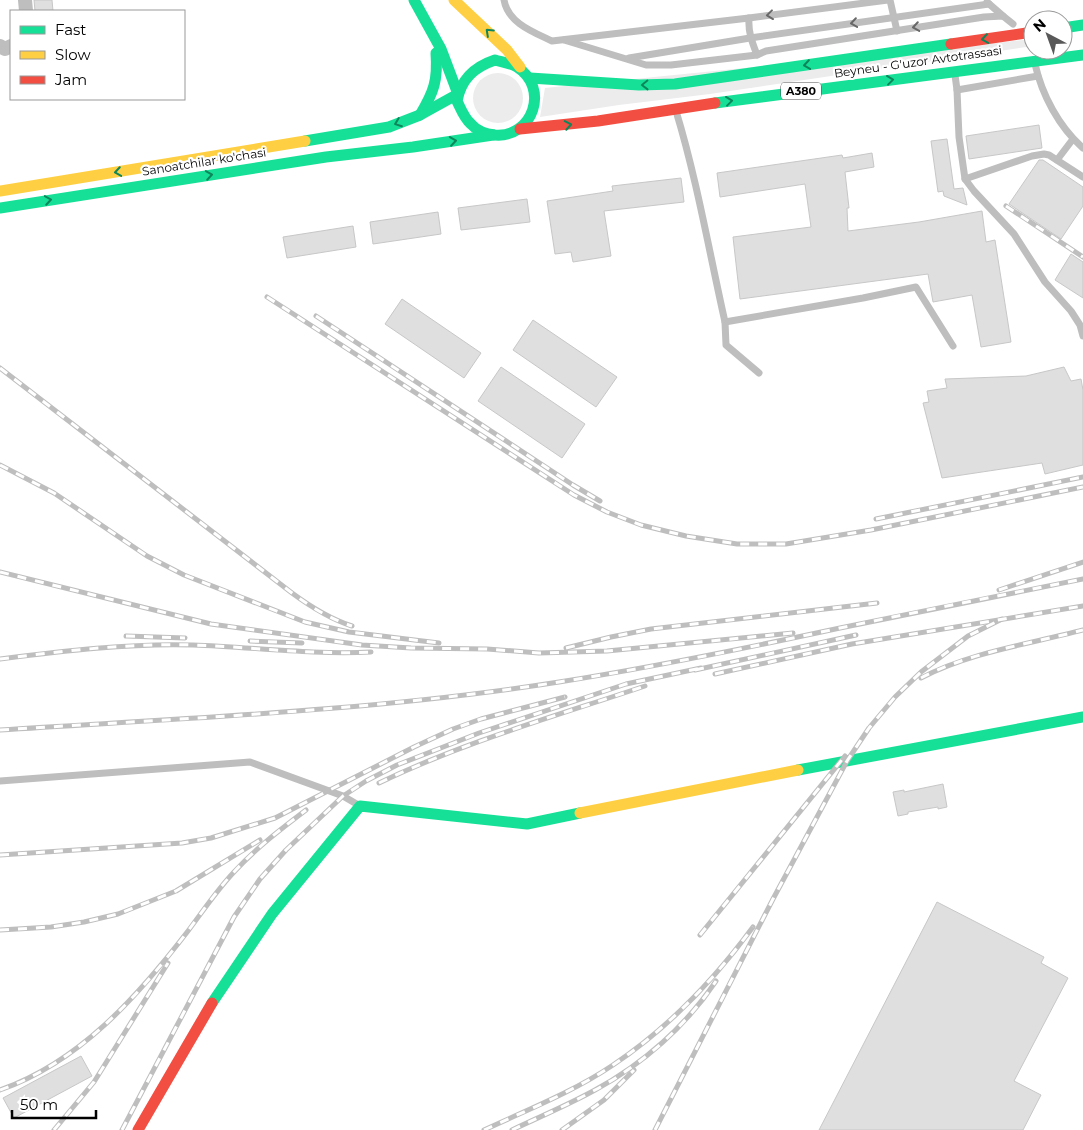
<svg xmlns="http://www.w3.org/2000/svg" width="1083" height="1130" font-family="Montserrat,sans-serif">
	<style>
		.green { fill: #ececec }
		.building { fill: #dfdfdf; stroke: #c7c7c7 }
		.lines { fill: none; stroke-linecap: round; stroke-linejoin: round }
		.lane { stroke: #bebebe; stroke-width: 7 }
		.street { stroke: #bebebe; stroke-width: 14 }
		.fast { stroke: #16e098; stroke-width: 11 }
		.slow { stroke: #ffcf43; stroke-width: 11 }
		.jam { stroke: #f24e42; stroke-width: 11 }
		.rail-casing { stroke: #bebebe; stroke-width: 5 }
		.rail { stroke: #fff; stroke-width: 3; stroke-dasharray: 9; stroke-linecap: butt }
		.oneway { stroke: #686868 }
		.oneway2 { stroke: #0d865b }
		.labels { text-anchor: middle; stroke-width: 4.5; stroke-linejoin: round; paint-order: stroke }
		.shield { fill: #fff; stroke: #4c4c4c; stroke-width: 1 }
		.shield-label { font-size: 11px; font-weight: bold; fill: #000 }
		.street-label { font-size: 12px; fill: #000; stroke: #fff }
	</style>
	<rect width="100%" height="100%" fill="#fff"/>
	<!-- green -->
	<g class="green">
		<polygon points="1033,39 1033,46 710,94 619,105 540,117 545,88"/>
		<circle cx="498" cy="98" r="25"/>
	</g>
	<!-- building -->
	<g class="building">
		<polygon points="34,0 52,0 53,11 35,11"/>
		<polygon points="1039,125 1042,148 969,159 966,136"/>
		<polygon points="947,139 954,189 963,188 967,205 944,196 943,191 938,192 931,141"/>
		<polygon points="872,153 874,167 845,172 849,208 847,208 848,231 919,222 982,211 986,242 995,240 1011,342 981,347 972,295 933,302 928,274 740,299 733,237 811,227 805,184 720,197 717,173 842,155 843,158"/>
		<polygon points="1039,160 1043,160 1083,187 1083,206 1061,239 1009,204"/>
		<polygon points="681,178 684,202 604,211 611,256 573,262 571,252 555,254 547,201 613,191 612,186"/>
		<polygon points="527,199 530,222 461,230 458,208"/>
		<polygon points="438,212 441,234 373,244 370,222"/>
		<polygon points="353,226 356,247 287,258 283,237"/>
		<polygon points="1071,254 1083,262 1083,298 1055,280"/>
		<polygon points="402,299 481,353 464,378 385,324"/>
		<polygon points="533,320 617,377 596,407 513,350"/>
		<polygon points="501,367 585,424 562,458 478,401"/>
		<polygon points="1064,367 1071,381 1081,379 1083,390 1083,465 1045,474 1042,463 942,478 923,403 929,402 927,391 947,388 945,379 1026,376"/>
		<polygon points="943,784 947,807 938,809 938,807 908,812 908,814 898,816 893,792 904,790 904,792"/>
		<polygon points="937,902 1044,957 1041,963 1068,978 1014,1081 1041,1095 1023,1130 819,1130"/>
		<polygon points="81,1056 92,1076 14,1118 3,1098"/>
	</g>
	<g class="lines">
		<!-- lane -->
		<g class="lane">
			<path d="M504 0C508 23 533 32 552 41L749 18C748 32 752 42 757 55"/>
			<polyline points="890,0 897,31"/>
			<polyline points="987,2 1003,16"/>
			<polyline points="749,18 888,0"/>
			<polyline points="564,40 646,65 671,65 757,55 766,51 984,17 1003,16 1013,24"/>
			<polyline points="629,58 750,38 989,4"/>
			<path d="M1035 64C1042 95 1059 127 1083 148"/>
			<polyline points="955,75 957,90 959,137 965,179 974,191 1014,234 1045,282 1071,311 1080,325 1083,336"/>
			<polyline points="957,90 1038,76"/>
			<path d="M676 111C697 180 709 251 725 322L863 298 916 287 953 346"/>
			<polyline points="1057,160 1073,139"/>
			<polyline points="965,179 1032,156 1044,154 1049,155 1083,177"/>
			<polyline points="725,322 726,345 759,373"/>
			<polyline points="0,781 250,762 343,796 360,806"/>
		</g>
		<!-- street -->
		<g class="street">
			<polyline points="25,0 26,11"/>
			<polyline points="0,46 5,49 11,46"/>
		</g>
		<!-- fast -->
		<g class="fast">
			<polyline points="414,0 441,49 458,94"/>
			<polyline points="1063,28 1083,25"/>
			<path d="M495 60C502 62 511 63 517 67 550 88 533 138 495 135 486 134 477 131 471 124 464 118 461 109 457 101 461 79 474 67 495 60Z"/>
			<polyline points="530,78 639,85 675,84 951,44"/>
			<polyline points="715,103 1083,55"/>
			<path d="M420 115C434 92 438 80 436 53"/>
			<polyline points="305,141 389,127 420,115 458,94"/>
			<polyline points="0,208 326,157 413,147 493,135"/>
			<polyline points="798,770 1083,717"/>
			<polyline points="212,1003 272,914 360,806 527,824 580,813"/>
		</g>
		<!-- slow -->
		<g class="slow">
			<polyline points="454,0 507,50 520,67"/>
			<polyline points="0,191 305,141"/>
			<polyline points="580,813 798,770"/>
		</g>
		<!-- jam -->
		<g class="jam">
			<polyline points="951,44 1033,32"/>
			<polyline points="520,129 598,121 715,103"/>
			<polyline points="138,1130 212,1003"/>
		</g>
		<defs>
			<g id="rail">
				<polyline points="1006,206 1083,257"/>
				<polyline points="267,297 574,495 607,512 641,525 686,536 737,544 786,544 871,530 1083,487"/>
				<polyline points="316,316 573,485 600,501"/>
				<path d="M0 368 292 593C311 607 330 619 352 626"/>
				<polyline points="0,465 54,493 147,556 184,575 305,622 349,632 439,643"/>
				<polyline points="876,519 1083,477"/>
				<polyline points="0,572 211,624 362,645 411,648 487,649 539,653 607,651 793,633"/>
				<polyline points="999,590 1083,562"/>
				<polyline points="126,636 185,638"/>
				<polyline points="250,641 302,643"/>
				<polyline points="566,648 611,637 651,629 877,603"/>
				<path d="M0 659C64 651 129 643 193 645 252 647 312 655 371 652"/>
				<polyline points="695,670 856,635"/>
				<polyline points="715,674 852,644 1083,606"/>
				<path d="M921 678C970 652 1030 644 1083 630"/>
				<path d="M0 730C187 718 374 711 559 682 654 667 747 648 840 628 921 611 1002 595 1083 579"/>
				<path d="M379 783C464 742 556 716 645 686"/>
				<polyline points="0,855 182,843 211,838 275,818 414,747 453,729 481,719 565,697"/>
				<polyline points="0,930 51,927 84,922 118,914 176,891 260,840"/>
				<polyline points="700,935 845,756"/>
				<path d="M0 1090C80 1062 138 996 188 931 203 911 217 890 234 872 256 848 281 829 306 810"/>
				<polyline points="54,1130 94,1082 168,963"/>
				<polyline points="122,1130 234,917 260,879 286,850 343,796 366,781 397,765 479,733 626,684 701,668"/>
				<path d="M484 1130C527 1110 573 1092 613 1065 667 1029 714 980 753 927"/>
				<path d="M512 1130C539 1117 568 1105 595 1090 643 1064 686 1026 716 981"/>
				<polyline points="562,1130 604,1100 634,1070"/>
				<polyline points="655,1130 773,899 847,761 869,728 895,697 921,672 968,636 1002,619"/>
			</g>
		</defs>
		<!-- rail casing -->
		<use href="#rail" class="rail-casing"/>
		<!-- rail -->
		<use href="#rail" class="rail"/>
	</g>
	<!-- one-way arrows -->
	<defs><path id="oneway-chevron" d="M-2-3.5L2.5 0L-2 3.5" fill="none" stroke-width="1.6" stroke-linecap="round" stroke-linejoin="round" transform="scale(1.25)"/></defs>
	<g class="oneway">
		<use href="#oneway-chevron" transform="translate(770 15) rotate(173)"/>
		<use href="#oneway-chevron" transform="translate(854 23) rotate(172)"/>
		<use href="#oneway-chevron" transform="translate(916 27) rotate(171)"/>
	</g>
	<g class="oneway2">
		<use href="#oneway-chevron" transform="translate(489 32) rotate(-137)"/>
		<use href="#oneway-chevron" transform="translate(985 39) rotate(172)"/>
		<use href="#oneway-chevron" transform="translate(807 65) rotate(172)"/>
		<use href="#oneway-chevron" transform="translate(890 80) rotate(-7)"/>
		<use href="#oneway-chevron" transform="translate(645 85) rotate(179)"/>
		<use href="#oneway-chevron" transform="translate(729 101) rotate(-7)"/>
		<use href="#oneway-chevron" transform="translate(398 123) rotate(159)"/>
		<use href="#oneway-chevron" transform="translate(568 125) rotate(-10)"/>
		<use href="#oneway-chevron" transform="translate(453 141) rotate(-8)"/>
		<use href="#oneway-chevron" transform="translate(118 172) rotate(171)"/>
		<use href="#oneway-chevron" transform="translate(209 175) rotate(-9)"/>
		<use href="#oneway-chevron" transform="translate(48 200) rotate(-9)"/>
	</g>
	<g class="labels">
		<!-- shield labels -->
		<rect class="shield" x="781" y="82.5" width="40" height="17" rx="4"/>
		<g class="shield-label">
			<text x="801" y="95">A380</text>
		</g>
		<!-- street labels -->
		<g class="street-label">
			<text transform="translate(918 62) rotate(-8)" y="4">Beyneu - G'uzor Avtotrassasi</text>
			<text transform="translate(204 162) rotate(-9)" y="4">Sanoatchilar ko'chasi</text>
		</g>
	</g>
	<!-- legend -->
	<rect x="10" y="10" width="175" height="90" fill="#ffffff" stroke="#999999"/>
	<rect x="20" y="26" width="25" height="8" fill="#16e098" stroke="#999999"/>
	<text x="55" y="35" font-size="15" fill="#000000">Fast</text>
	<rect x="20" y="51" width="25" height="8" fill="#ffcf43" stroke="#999999"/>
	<text x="55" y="60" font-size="15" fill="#000000">Slow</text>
	<rect x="20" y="76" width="25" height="8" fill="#f24e42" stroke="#999999"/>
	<text x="55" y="85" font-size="15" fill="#000000">Jam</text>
	<!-- north arrow -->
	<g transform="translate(1048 35) rotate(319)"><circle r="24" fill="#ffffff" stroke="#999999"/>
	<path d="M0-4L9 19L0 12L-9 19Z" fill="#595959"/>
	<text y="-8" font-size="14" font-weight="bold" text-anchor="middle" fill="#000000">N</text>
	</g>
	<!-- scale -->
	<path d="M12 1110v8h84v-8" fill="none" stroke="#000000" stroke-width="2.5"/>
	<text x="20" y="1110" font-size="15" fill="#000000" stroke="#ffffff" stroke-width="4" paint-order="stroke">50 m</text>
</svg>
